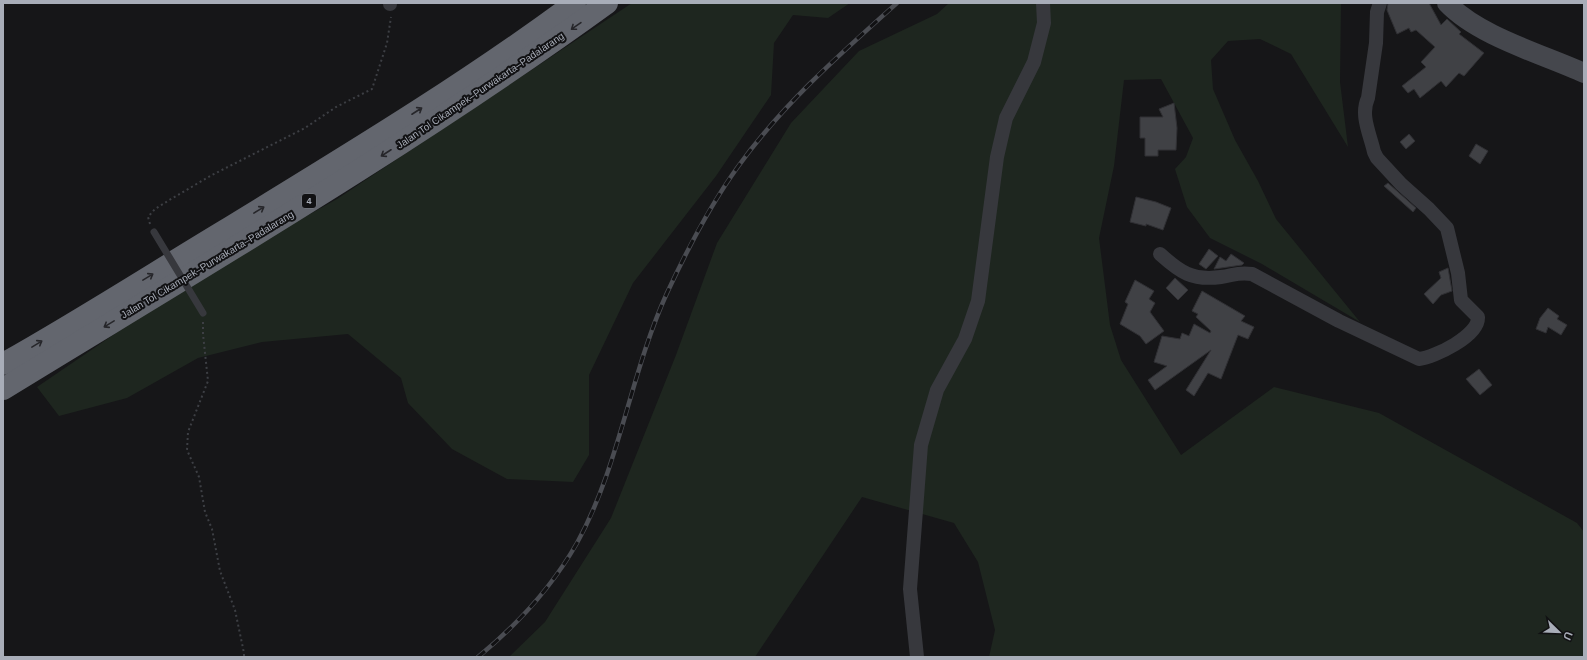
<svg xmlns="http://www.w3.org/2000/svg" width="1587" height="660" font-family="Helvetica,sans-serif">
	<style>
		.green { fill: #1e261f }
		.building { fill: #404145; stroke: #303034 }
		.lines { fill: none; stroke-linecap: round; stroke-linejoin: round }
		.path { stroke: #3d3f44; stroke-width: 2; stroke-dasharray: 2 3; stroke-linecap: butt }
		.street { stroke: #37383d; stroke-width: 14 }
		.secondary { stroke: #45474d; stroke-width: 20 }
		.highway { stroke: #63666e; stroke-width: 22 }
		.rail-casing { stroke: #4a4c52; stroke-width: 4.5 }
		.rail { stroke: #111113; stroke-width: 3; stroke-dasharray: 9; stroke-linecap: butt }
		.lane-bridge { stroke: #37383d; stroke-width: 7 }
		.oneway { stroke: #26262a }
		.labels { text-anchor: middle; stroke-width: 4; stroke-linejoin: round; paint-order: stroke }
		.shield { fill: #111113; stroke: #7b7e86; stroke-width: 1 }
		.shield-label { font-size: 9px; font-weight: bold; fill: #a8adb8 }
		.street-label { font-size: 10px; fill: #a8adb8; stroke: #111113 }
	</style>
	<rect width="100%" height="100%" fill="#161618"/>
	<!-- green -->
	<g class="green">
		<polygon points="632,3 850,3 828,18 793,15 774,43 771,95 716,176 633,283 589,375 589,455 573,482 507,479 452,449 408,403 401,378 348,334 262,342 198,358 127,398 59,416 37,387 204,273 337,199"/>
		<polygon points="949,3 1341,3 1340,82 1348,147 1291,54 1260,39 1228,41 1211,60 1213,89 1235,140 1258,181 1276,219 1360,322 1262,264 1210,238 1187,207 1175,169 1186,157 1193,138 1161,79 1124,80 1114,166 1099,238 1110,325 1121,360 1181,455 1274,387 1379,413 1577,523 1584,532 1584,657 989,657 995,630 978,562 954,523 862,497 755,657 509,657 545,622 611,518 676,355 717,243 791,123 859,51 937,14"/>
	</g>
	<!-- building -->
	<g class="building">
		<polygon points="1388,3 1429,3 1441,25 1447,19 1461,32 1459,34 1484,53 1464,76 1459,73 1446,87 1441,81 1420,98 1414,89 1408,93 1402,86 1426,67 1421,62 1435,47 1416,30 1411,32 1409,28 1397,34 1387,10"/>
		<polygon points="1174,103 1177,128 1176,150 1158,150 1158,156 1145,156 1145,138 1140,138 1140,117 1163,117 1159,109"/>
		<polygon points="1409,134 1415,141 1406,149 1400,142"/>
		<polygon points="1476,144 1488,151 1480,164 1469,156"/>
		<polygon points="1388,183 1416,208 1413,212 1384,186"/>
		<polygon points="1136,197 1156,202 1171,208 1163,230 1146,224 1146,226 1130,222"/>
		<polygon points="1209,249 1218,256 1206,269 1199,264"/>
		<polygon points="1231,254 1244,263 1242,265 1214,269 1220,257 1226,261"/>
		<polygon points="1448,268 1452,291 1441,295 1433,304 1424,294 1441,278 1439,272"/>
		<polygon points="1175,278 1188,290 1178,300 1166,288"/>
		<polygon points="1135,280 1154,291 1149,299 1155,303 1150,312 1164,331 1146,344 1140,336 1120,324 1128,304 1125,302"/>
		<polygon points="1202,291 1245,316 1241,321 1254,327 1248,339 1238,335 1221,379 1208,373 1194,396 1186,390 1211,350 1155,390 1148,380 1167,366 1154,362 1162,336 1180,339 1182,333 1189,336 1194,324 1210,333 1211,331 1196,317 1198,314 1192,311"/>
		<polygon points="1548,308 1559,316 1557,319 1567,325 1561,335 1548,327 1546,333 1536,329 1540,318"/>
		<polygon points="1479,369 1492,385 1480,395 1466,379"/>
	</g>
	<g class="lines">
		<!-- path -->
		<g class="path">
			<polyline points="150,224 148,217 155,209 171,199 212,175 305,128 336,107 372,89 387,43 391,17"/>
			<polyline points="203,322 203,334 208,381 188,432 187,450 199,477 205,512 212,529 220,571 235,610 244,653 244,657"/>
		</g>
		<!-- street -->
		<g class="street">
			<polyline points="390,3 390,4"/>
			<path d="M1160 254C1180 272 1192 281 1221 277 1235 275 1237 272 1252 274L1339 321 1419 359C1435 357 1479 336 1478 317L1461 300 1458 273 1447 228 1429 209 1401 184 1377 158 1374 152C1370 134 1360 115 1368 98L1376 43 1377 12 1380 3"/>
			<polyline points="917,657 910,589 921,445 937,390 965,339 978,301 997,157 1006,118 1034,62 1044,23 1043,3"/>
		</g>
		<!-- secondary -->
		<path class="secondary" d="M1447 3C1478 36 1542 54 1584 73"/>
		<!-- highway -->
		<g class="highway">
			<path d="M3 364C78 322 151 275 224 231 343 158 463 86 575 3"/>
			<path d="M3 389C207 264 414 143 607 3"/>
		</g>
		<defs>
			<path id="rail" d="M478 657C517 625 552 587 577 543 620 465 630 374 667 293 687 250 709 207 737 168 782 105 840 54 897 3"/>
		</defs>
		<!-- rail casing -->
		<use href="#rail" class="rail-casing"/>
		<!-- rail -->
		<use href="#rail" class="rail"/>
		<!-- lane-bridge -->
		<polyline class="lane-bridge" points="154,232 203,313"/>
	</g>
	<!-- one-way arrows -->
	<defs><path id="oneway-shaft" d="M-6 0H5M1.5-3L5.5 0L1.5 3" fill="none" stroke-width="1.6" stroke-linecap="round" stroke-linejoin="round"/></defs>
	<g class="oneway">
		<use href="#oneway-shaft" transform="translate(576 26) rotate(145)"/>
		<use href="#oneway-shaft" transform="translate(417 111) rotate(-33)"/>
		<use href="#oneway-shaft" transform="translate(386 153) rotate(147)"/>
		<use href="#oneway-shaft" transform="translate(259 210) rotate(-31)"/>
		<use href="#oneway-shaft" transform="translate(148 277) rotate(-31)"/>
		<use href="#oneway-shaft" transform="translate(109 324) rotate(149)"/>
		<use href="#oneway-shaft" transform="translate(37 344) rotate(-31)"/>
	</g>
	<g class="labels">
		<!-- shield labels -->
		<rect class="shield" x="302" y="194" width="14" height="14" rx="3"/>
		<g class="shield-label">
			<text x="309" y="204">4</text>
		</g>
		<!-- street labels -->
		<g class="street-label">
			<text transform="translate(480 90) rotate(-34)" y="4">Jalan Tol Cikampek–Purwakarta–Padalarang</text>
			<text transform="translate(207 264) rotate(-31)" y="4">Jalan Tol Cikampek–Purwakarta–Padalarang</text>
		</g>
	</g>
	<!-- border -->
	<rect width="1587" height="660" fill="none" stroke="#a8adb8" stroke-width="8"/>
	<!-- north arrow -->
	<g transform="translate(1559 632) rotate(113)" stroke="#111113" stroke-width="3" paint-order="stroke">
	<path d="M0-3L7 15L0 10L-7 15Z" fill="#a8adb8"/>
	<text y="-6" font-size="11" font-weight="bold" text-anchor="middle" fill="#a8adb8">U</text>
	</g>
</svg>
